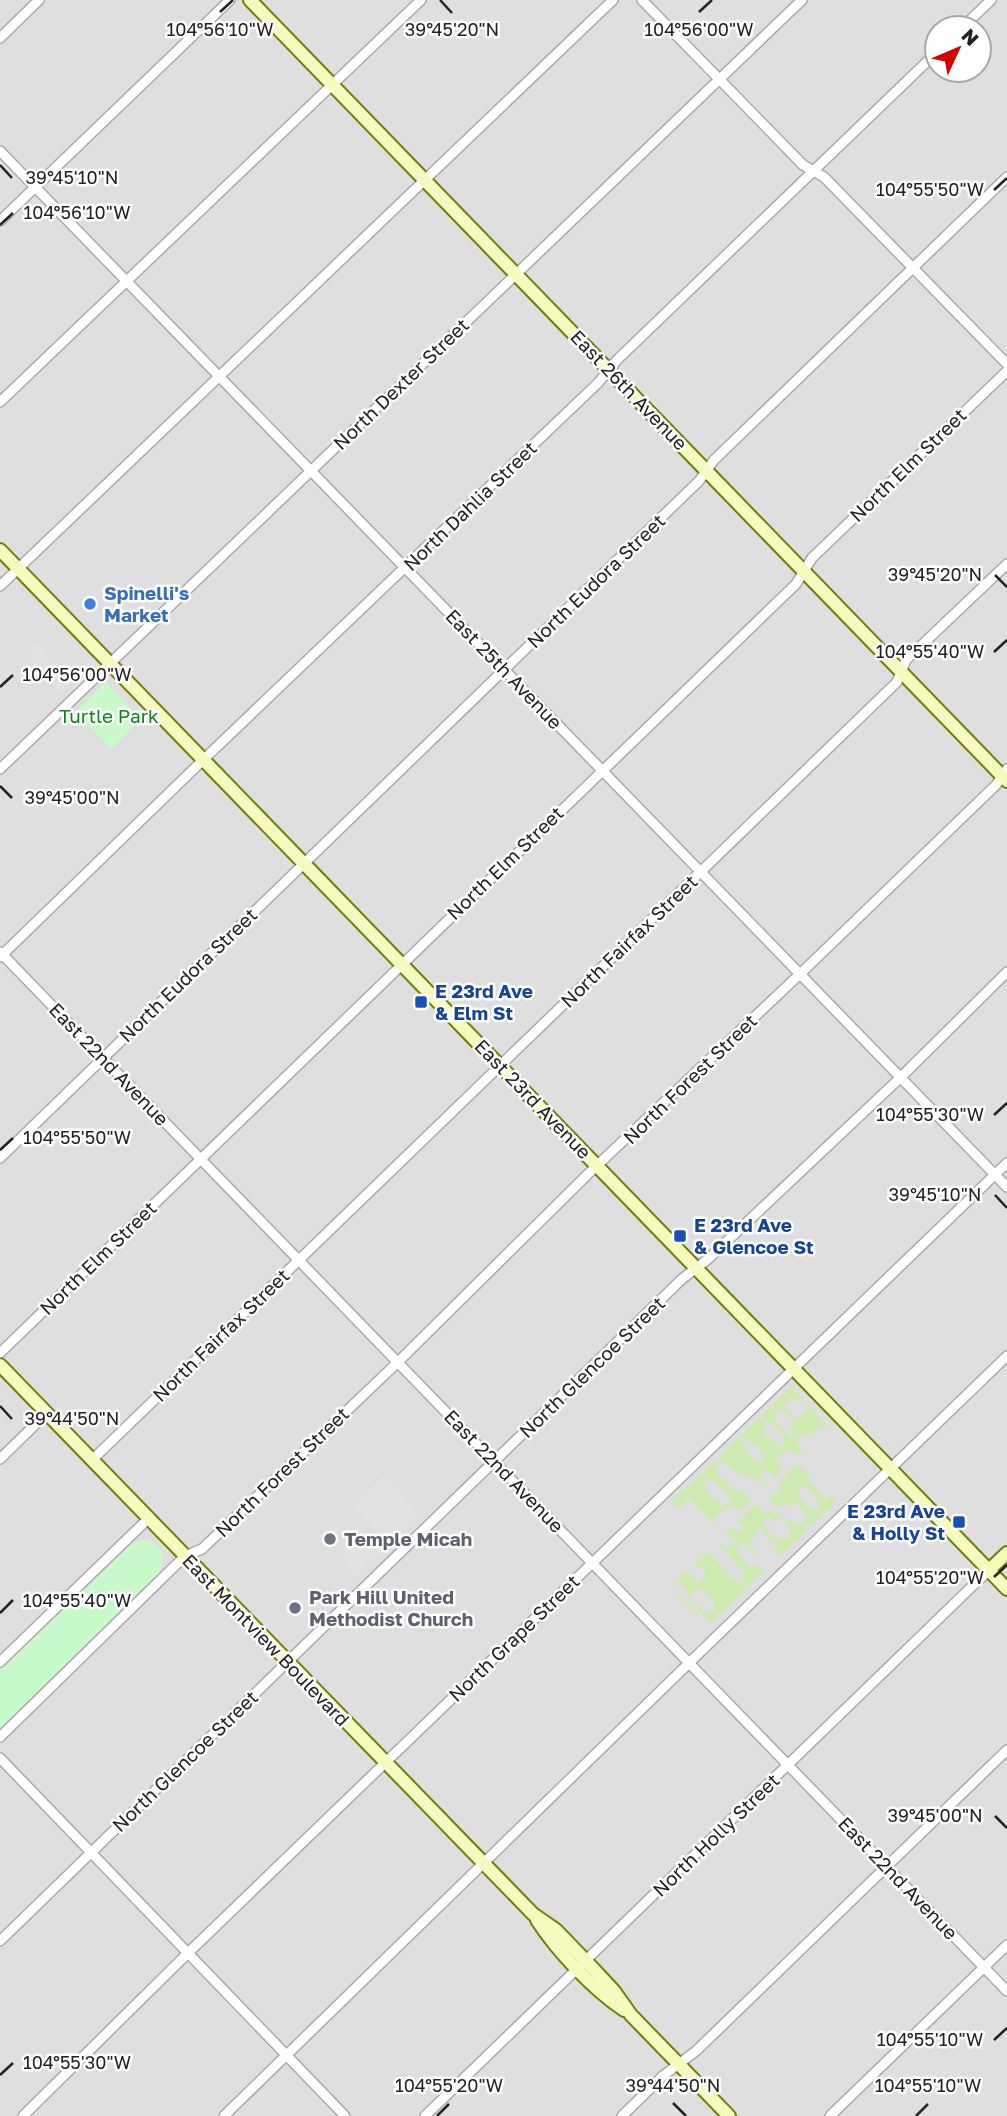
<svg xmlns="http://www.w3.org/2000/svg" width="1007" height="2116" font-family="'Golos Text',sans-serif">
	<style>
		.residential { fill: #e0dfdf; fill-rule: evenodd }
		.grass { fill: #cdebb0 }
		.park { fill: #c8facc }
		.parking { fill: #e2e2e2 }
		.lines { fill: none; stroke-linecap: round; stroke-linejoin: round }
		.street-casing { stroke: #a9a9a9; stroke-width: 12 }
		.secondary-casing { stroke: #707d05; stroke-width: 16 }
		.street { stroke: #fff; stroke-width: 9 }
		.secondary { stroke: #f7fabf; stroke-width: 12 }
		.ticks { fill: none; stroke: #222; stroke-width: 2.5 }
		.shop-dot { fill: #3f7fe0; stroke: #fff; stroke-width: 2.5 }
		.transit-dot { fill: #1a4fb4; stroke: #fff; stroke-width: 2.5 }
		.worship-dot { fill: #6b7280; stroke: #fff; stroke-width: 2.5 }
		.labels { text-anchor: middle; stroke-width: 5; stroke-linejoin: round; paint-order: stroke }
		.street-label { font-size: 19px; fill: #222; stroke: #fff }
		.shop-label { font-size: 19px; font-weight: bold; fill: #366cbe; stroke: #fff; text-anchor: start }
		.park-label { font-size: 19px; fill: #0c8416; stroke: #fff }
		.transit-label { font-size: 19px; font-weight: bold; fill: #164399; stroke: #fff; text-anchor: start }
		.worship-label { font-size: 19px; font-weight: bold; fill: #5b616d; stroke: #fff; text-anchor: start }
		.ticks-label { font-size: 18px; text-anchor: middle; fill: #222; stroke: #fff; stroke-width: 5; stroke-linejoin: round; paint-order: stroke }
	</style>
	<rect width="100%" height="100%" fill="#f2efe9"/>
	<!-- residential -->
	<g class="residential">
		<path d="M0 0H1007V1581L0 543ZM937 28H979V70H937Z"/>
		<polygon points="0,558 1007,1596 1007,2116 0,2116"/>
	</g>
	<!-- grass -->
	<g class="grass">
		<path d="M791 1386 828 1426 818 1428 808 1437 805 1434C800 1437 799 1435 796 1442L804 1450 797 1456 790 1449 788 1451 785 1450 775 1462 782 1470 774 1478 763 1464 764 1462 760 1456 763 1453 753 1443 751 1444 741 1435 760 1417 766 1424 764 1427 767 1429 764 1433 777 1443 775 1447 778 1449 785 1441 781 1433 761 1416 771 1406 777 1415 774 1418 775 1421 790 1436 793 1434 791 1432 793 1429 790 1426 794 1422 781 1409 777 1411 772 1405 783 1395 790 1401 784 1407 797 1420 809 1408 800 1399 795 1401 786 1394 785 1393Z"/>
		<polygon points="739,1437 746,1444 744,1446 748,1451 747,1453 757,1463 759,1461 765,1467 765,1472 759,1478 766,1486 764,1488 752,1475 748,1478 741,1472 738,1475 726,1463 722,1463 718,1459"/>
		<path d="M715 1460 719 1464 715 1471 736 1492 740 1489 751 1500 743 1508 741 1507 737 1510 729 1502 732 1499C725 1492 718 1484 710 1478L708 1480 702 1473Z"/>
		<polygon points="799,1463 808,1473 810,1482 826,1499 832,1496 837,1502 824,1513 819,1507 821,1504 806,1487 802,1486 798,1490 800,1492 798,1496 811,1509 818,1509 823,1515 810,1527 804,1521 808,1516 799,1505 794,1502 789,1507 784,1503 777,1509 769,1498 782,1488 778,1483"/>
		<polygon points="701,1474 707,1481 704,1485 710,1495 709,1498 712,1500 718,1498 720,1499 717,1502 720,1506 728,1503 730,1506 715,1518 715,1523 720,1530 691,1501 687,1500 678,1509 671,1502"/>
		<path d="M754 1505H757L766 1514 773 1509 796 1526 802 1523 808 1529 794 1543 789 1537 791 1533 789 1531 791 1528 780 1516 773 1522 768 1517 762 1524 778 1541 788 1538 793 1544 779 1557 773 1551 777 1546 759 1528 754 1532 756 1535 748 1544 759 1556 758 1557C748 1547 737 1542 726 1532L731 1527 737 1533 745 1528 738 1521Z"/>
		<polygon points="733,1541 740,1549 737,1553 750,1568 754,1564 763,1570 763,1572 747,1587 742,1576 744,1571 719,1545 721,1543 728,1549"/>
		<path d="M706 1553C709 1555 713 1556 716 1559 724 1566 729 1578 739 1583L743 1579V1585L746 1589 720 1614 714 1608V1602L700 1587 696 1591 694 1590 690 1597 704 1612 708 1613 713 1610 719 1615 711 1623 692 1603 685 1588 678 1582 672 1588 698 1614 697 1616 679 1599 674 1604 680 1596 671 1587 687 1571 699 1584 706 1577 703 1574 706 1572 700 1566 697 1569 695 1563Z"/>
	</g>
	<!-- park -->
	<g class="park">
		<polygon points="106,682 142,719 111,749 76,712"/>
		<path d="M141 1540C165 1541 168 1561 156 1578L0 1729V1671L130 1546Z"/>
	</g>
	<!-- parking -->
	<g class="parking">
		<polygon points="37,643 72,681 60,693 24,656"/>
		<polygon points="384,1474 421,1513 388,1545 350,1506"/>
		<polygon points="361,1526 384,1550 356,1576 342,1562 345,1542"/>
	</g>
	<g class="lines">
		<defs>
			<g id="street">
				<polyline points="642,0 803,165 824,177 1007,364"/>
				<polyline points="962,28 991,0"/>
				<polyline points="0,38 39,0"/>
				<polyline points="0,151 1007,1187"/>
				<polyline points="0,221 230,0"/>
				<polyline points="0,402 421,0"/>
				<polyline points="0,586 613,0"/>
				<polyline points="0,769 802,0"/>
				<polyline points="0,952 1007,1991"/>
				<polyline points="0,957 203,760 598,383 617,360 937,52"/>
				<polyline points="0,1158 699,481 714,460 1007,177"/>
				<polyline points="0,1353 796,584 812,558 1007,371"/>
				<polyline points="0,1459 47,1413"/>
				<polyline points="92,1460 897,682 906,660 1007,564"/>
				<polyline points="0,1662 149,1518"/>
				<polyline points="0,1737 185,1556 202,1549 398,1362 587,1175 800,974 996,785 1007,769"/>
				<polyline points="0,1758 345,2116"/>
				<polyline points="0,1941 682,1279 708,1259 900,1078 1007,972"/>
				<polyline points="23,2116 188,1953 1007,1163"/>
				<polyline points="224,2116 689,1663 1007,1356"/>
				<polyline points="425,2116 989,1570"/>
				<polyline points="622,2116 664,2075 696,2051 1007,1750"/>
				<polyline points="830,2116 1007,1945"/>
			</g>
			<g id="secondary">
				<polyline points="250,0 1007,781"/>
				<polyline points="0,550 1007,1589"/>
				<polyline points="0,1365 533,1914 556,1930 586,1961 614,1991 631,2015 729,2116"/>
				<polyline points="989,1570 1007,1553"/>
				<path d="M537 1920C557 1951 593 1989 624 2010"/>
			</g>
		</defs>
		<!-- street casing -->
		<use href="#street" class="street-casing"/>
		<!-- secondary casing -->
		<use href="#secondary" class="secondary-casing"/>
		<!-- street -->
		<use href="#street" class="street"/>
		<!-- secondary -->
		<use href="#secondary" class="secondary"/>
	</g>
	<!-- ticks -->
	<path class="ticks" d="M440 0 452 13M220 12 233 0M699 12 712 0M0 165 12 178M994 190 1007 178M0 225 13 213M995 575 1007 587M994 652 1007 640M0 687 13 675M0 786 12 798M994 1115 1007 1103M0 1150 13 1138M995 1195 1007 1208M0 1406 12 1419M994 1577 1007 1565M0 1613 13 1600M995 1816 1007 1828M994 2040 1007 2028M0 2075 13 2063M673 2103 686 2116M437 2116 449 2104M916 2116 928 2104"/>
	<!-- markers -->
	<circle class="shop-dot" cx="90" cy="604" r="7"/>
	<g class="transit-dot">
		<rect x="414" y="995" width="14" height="14" rx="3.5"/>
		<rect x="673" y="1229" width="14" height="14" rx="3.5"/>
		<rect x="952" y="1515" width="14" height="14" rx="3.5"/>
	</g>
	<g class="worship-dot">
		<circle cx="330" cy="1539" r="7"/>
		<circle cx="295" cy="1608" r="7"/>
	</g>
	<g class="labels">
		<!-- street labels -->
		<g class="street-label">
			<text transform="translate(401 384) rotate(-44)" y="7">North Dexter Street</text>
			<text transform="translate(629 390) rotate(46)" y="7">East 26th Avenue</text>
			<text transform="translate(908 465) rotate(-44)" y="7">North Elm Street</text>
			<text transform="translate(470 506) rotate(-44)" y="7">North Dahlia Street</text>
			<text transform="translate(596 581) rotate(-44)" y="7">North Eudora Street</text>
			<text transform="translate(504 669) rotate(46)" y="7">East 25th Avenue</text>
			<text transform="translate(505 863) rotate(-44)" y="7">North Elm Street</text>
			<text transform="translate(629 941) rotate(-44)" y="7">North Fairfax Street</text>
			<text transform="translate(188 975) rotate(-44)" y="7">North Eudora Street</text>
			<text transform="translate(109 1064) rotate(46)" y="7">East 22nd Avenue</text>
			<text transform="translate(690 1079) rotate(-44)" y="7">North Forest Street</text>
			<text transform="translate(533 1099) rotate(46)" y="7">East 23rd Avenue</text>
			<text transform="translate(98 1258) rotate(-44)" y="7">North Elm Street</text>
			<text transform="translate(221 1335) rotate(-44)" y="7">North Fairfax Street</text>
			<text transform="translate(592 1367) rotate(-44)" y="7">North Glencoe Street</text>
			<text transform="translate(504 1471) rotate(46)" y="7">East 22nd Avenue</text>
			<text transform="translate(282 1472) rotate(-44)" y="7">North Forest Street</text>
			<text transform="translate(514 1638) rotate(-44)" y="7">North Grape Street</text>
			<text transform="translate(266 1640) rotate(46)" y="7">East Montview Boulevard</text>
			<text transform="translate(185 1761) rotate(-44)" y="7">North Glencoe Street</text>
			<text transform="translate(716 1835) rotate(-44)" y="7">North Holly Street</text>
			<text transform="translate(898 1878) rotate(46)" y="7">East 22nd Avenue</text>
		</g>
		<!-- shop labels -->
		<g class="shop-label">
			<text x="104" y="600">Spinelli's<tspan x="104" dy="22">Market</tspan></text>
		</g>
		<!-- park labels -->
		<g class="park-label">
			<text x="109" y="723">Turtle Park</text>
		</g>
		<!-- transit labels -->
		<g class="transit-label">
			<text x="435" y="998">E 23rd Ave<tspan x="435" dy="22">&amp; Elm St</tspan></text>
			<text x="694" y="1232">E 23rd Ave<tspan x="694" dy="22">&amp; Glencoe St</tspan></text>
			<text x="945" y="1518" text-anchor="end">E 23rd Ave<tspan x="945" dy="22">&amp; Holly St</tspan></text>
		</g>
		<!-- worship labels -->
		<g class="worship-label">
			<text x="344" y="1546">Temple Micah</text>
			<text x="309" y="1604">Park Hill United<tspan x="309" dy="22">Methodist Church</tspan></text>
		</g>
	</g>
	<g class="ticks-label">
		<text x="220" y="36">104°56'10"W</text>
		<text x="699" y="36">104°56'00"W</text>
		<text x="452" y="36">39°45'20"N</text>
		<text x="72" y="184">39°45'10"N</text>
		<text x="930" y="196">104°55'50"W</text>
		<text x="77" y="219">104°56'10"W</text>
		<text x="935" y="581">39°45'20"N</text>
		<text x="930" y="658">104°55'40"W</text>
		<text x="77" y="681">104°56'00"W</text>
		<text x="72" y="804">39°45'00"N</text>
		<text x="930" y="1121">104°55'30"W</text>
		<text x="77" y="1144">104°55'50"W</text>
		<text x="935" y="1201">39°45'10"N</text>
		<text x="72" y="1425">39°44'50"N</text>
		<text x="930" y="1584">104°55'20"W</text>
		<text x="77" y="1607">104°55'40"W</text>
		<text x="935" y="1822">39°45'00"N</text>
		<text x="930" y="2046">104°55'10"W</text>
		<text x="77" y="2069">104°55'30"W</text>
		<text x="673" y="2092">39°44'50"N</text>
		<text x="449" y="2092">104°55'20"W</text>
		<text x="928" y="2092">104°55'10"W</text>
	</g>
	<!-- north arrow -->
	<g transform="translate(958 49) rotate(46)"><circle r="33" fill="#ffffff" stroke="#a7a7a7" stroke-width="2"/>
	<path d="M0-5L12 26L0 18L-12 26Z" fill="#d40000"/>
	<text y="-10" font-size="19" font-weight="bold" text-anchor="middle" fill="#222222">N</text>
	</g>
</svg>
